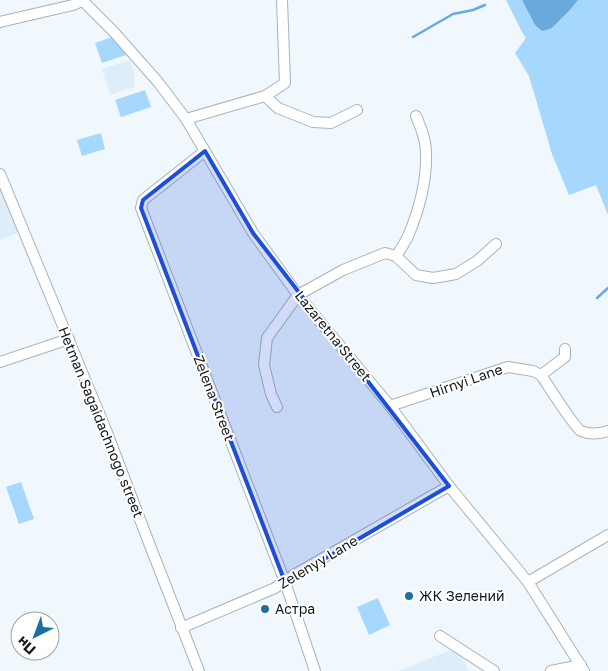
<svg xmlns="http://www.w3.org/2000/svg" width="608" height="671" font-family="'Golos Text',sans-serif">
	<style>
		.built { fill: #ddedf9 }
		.green { fill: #a6d7fd }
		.water { fill: #67aadb }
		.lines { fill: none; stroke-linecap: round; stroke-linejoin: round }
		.stream { stroke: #67aadb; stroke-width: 2.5 }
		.minor-casing { stroke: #a9b2b9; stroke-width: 12 }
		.minor { stroke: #fff; stroke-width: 10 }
		.marked { fill: #1d4ed8; fill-opacity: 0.2; stroke: #1d4ed8; stroke-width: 4; stroke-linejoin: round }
		.poi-dot { fill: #1e6fa0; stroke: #fff; stroke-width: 2 }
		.labels { text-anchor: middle; stroke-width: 4; stroke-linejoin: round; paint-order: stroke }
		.street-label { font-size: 14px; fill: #15181b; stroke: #fff }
		.poi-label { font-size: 14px; fill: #15181b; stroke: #fff; text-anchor: start }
	</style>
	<rect width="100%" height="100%" fill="#f0f8fd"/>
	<!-- built -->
	<g class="built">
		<polygon points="130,60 135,74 134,87 110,95 102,69"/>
		<polygon points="0,179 22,231 0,240"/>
		<polygon points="456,648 469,671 398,671"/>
	</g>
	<!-- green -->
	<g class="green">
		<polygon points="506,0 522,0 535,25 552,28 570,10 578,0 608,0 608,215 596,185 569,195 552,154 529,76 515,53 526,38 522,32"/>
		<polygon points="112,37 126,55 102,63 95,43"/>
		<polygon points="145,90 151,107 121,117 115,100"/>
		<polygon points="101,133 105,149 82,156 77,140"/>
		<polygon points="21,482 34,519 19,524 6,487"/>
		<polygon points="378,598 390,625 369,635 357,607"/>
	</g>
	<!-- water -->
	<polygon class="water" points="522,0 578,0 570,10 552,28 542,31 535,25"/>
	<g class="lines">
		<!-- stream -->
		<g class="stream">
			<polyline points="413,37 453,14 473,10 485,5"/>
			<polyline points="597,298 608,288"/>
		</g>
		<defs>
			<g id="minor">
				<polyline points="83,1 113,31 158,82 186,119 253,233 298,295 390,406 449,486 528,582 584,671"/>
				<polyline points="0,22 73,5 84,0"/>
				<polyline points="265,96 278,108 313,122 331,123 357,110"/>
				<polyline points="186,119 265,96 285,83 282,0"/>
				<polyline points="205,151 143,200 141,208 285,582 315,671"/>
				<polyline points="0,174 106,430 149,543 199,671"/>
				<polyline points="396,256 416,275 433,278 456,274 477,261 496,244"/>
				<polyline points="0,362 69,339"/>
				<polyline points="541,375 565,357 565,349"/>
				<path d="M390 406 508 367 533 371 541 375C548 385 574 427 581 431 590 435 599 434 608 431"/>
				<path d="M277 407 271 394 264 365 267 338 298 295 343 270 385 253 396 256C400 250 405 243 408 236 419 211 427 180 426 153 426 140 421 128 416 116"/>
				<polyline points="528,582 608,535"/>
				<polyline points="181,628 275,588 292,576 449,486"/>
				<polyline points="440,636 494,671"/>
				<polyline points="551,671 581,665"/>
			</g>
		</defs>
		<!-- minor casing -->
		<use href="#minor" class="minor-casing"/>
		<!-- minor -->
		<use href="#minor" class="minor"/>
	</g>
	<!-- marked area -->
	<path class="marked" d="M205 151 253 233 449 486 285 582 141 208 143 200Z"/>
	<!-- markers -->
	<g class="poi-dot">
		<circle cx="409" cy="596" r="5"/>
		<circle cx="265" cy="609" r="5"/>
	</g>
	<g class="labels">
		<!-- street labels -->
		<g class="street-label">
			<text transform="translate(333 336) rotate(51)" y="5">Lazaretna Street</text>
			<text transform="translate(466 381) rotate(-19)" y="5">Hirnyi Lane</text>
			<text transform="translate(214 398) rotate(69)" y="5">Zelena Street</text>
			<text transform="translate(101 422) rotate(68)" y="5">Hetman Sagaidachnogo street</text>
			<text transform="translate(318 562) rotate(-31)" y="5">Zelenyy Lane</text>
		</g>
		<!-- poi labels -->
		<g class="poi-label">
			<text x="419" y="601">ЖК Зелений</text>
			<text x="275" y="614">Астра</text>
		</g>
	</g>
	<!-- north arrow -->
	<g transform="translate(35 636) rotate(222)"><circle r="24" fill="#ffffff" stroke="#a1a3a4"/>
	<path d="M0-4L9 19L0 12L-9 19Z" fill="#1e6fa0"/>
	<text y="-8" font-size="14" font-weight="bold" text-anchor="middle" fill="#15181b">Пн</text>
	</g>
</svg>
